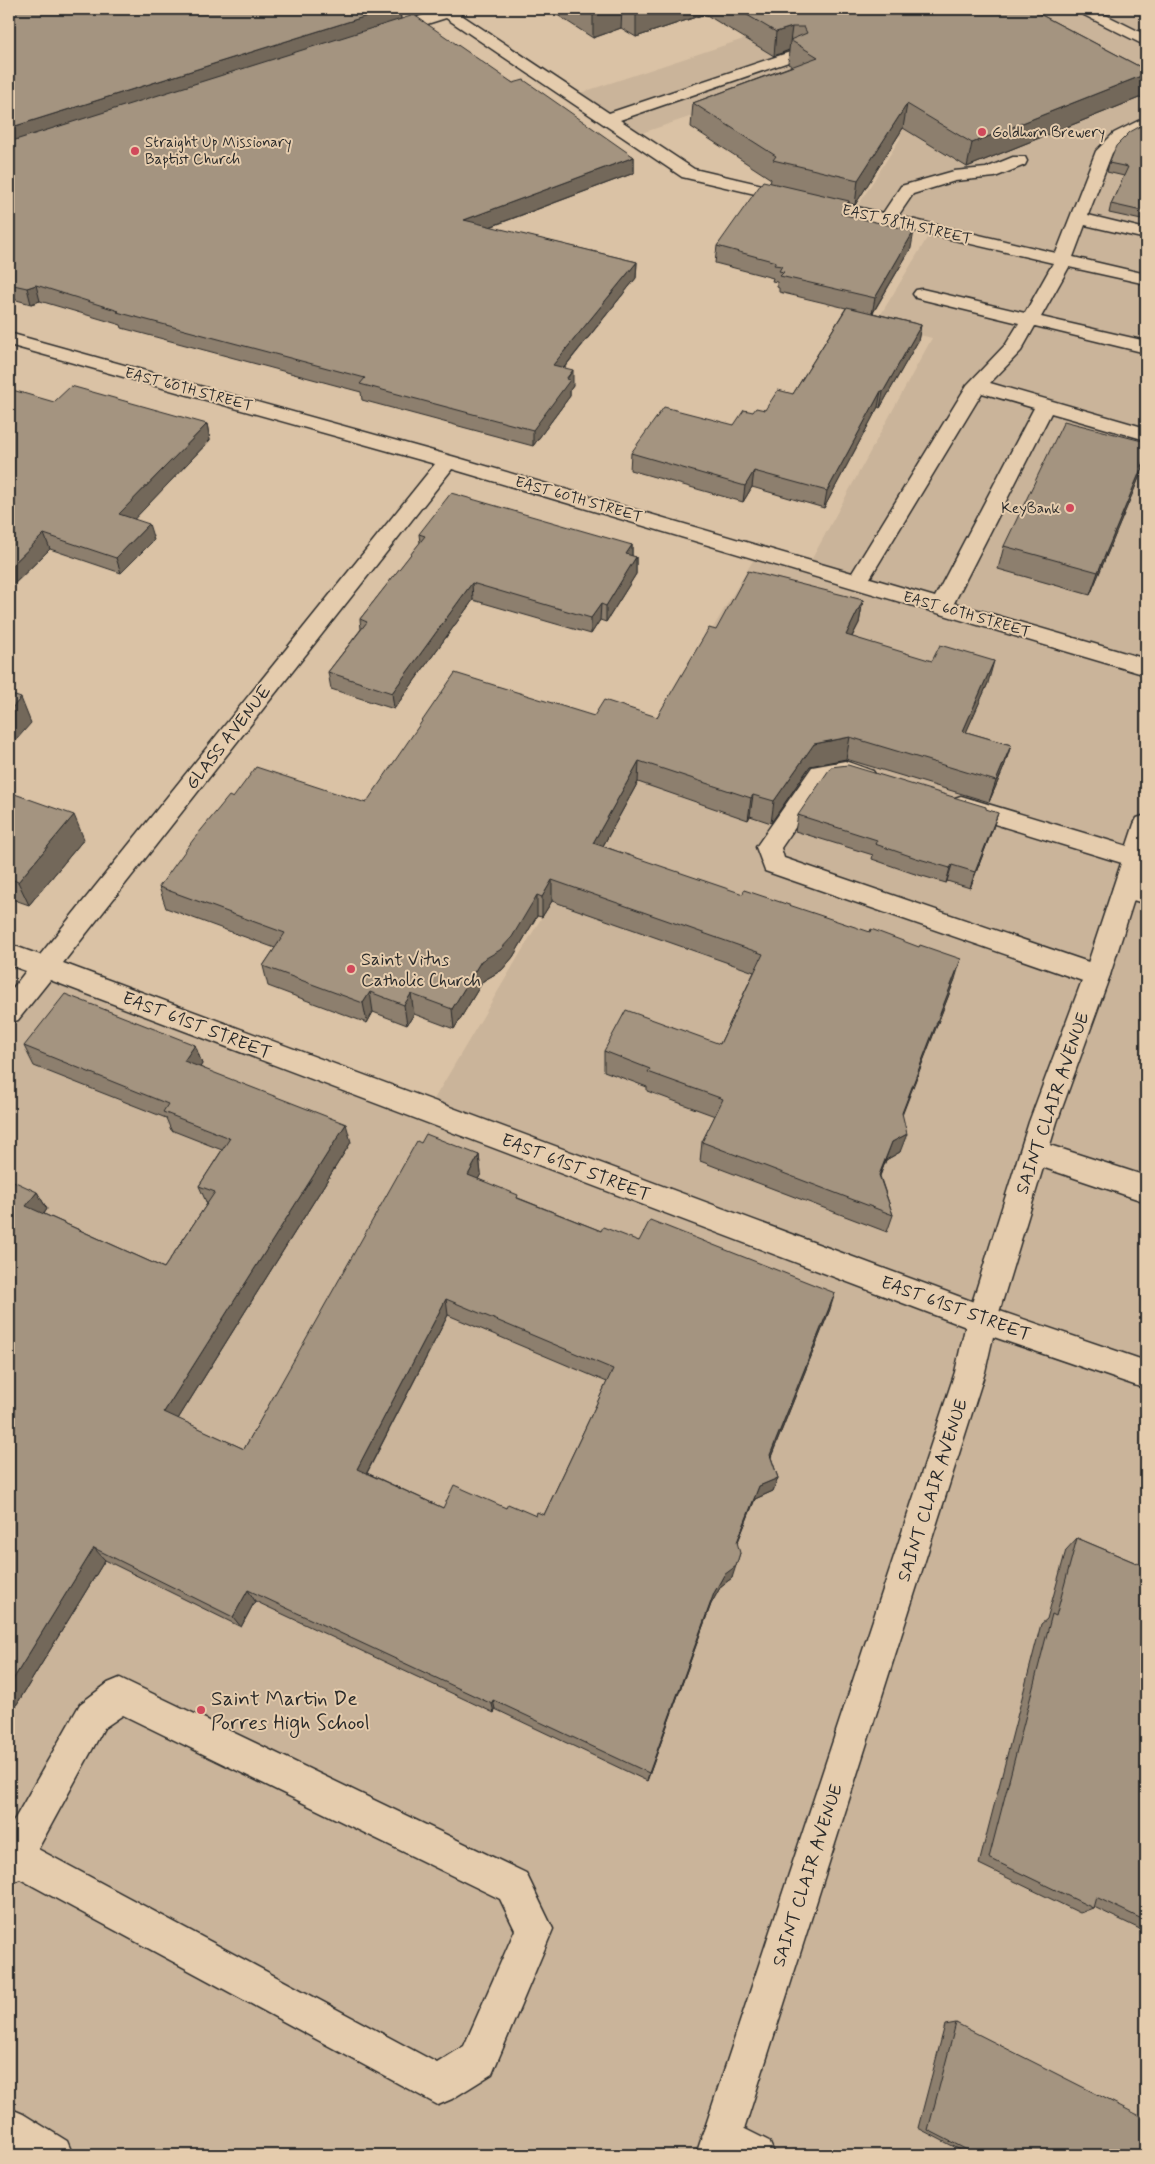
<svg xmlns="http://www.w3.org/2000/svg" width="1155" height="2164" font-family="Mynerve,sans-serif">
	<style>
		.built { fill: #cab49a }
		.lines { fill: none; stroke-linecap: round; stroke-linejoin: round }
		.minor-casing { stroke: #2b2b2b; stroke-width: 3 }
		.major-casing { stroke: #2b2b2b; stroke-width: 3 }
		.minor { fill: #e5ccad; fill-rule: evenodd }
		.major { fill: #e5ccad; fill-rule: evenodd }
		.wall { fill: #8d7f6e; stroke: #2b2b2b; fill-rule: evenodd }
		.shaded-wall { fill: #73685a; stroke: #2b2b2b }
		.building { fill: #a49480; stroke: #2b2b2b; fill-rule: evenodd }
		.poi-dot { fill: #d1495b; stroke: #e5ccad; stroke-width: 2 }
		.labels { text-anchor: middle; stroke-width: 4; stroke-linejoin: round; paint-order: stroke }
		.far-poi-label { font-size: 15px; fill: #2b2b2b; stroke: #e5ccad; text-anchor: start }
		.far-street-label { font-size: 15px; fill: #2b2b2b; stroke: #e5ccad }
		.street-label { font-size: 18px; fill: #2b2b2b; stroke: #e5ccad }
		.poi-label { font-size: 18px; fill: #2b2b2b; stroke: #e5ccad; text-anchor: start }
		.near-poi-label { font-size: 21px; fill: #2b2b2b; stroke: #e5ccad; text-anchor: start }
	</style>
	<rect width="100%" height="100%" fill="#dac2a5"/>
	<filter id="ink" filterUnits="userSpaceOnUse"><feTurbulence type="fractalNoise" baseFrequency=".02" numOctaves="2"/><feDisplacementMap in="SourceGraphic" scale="10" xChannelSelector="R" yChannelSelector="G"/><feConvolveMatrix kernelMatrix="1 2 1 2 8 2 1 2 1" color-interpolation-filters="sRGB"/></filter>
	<g filter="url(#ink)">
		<!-- built -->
		<polygon class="built" points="792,9 1146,9 1146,2155 9,2155 9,1012 45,968 427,1111 758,552 808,566 932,338 875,324 932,230 854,212 901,137 805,78 633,136 571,96 807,18"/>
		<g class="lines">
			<defs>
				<g id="minor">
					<path d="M442 9H466L460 14 609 113 790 52H800L803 55 800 58 620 120 694 169 883 213 901 186 954 171 986 168 1013 157H1025L1027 161 1025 165 995 177 955 181 913 194 898 216 1056 253 1096 151 1114 133 1146 117V128L1126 139 1112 153 1088 215 1146 229V239L1085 225 1073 257 1146 274V284L1069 267 1041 317 1146 341V353L1035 326 1021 351 990 383 1146 428V440L1051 413 954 603 1146 659V675L452 469 63 963 982 1305 1146 1361V1389L982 1333 50 980 18 1020 9 1023V993L26 971 9 965V944L40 955 435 464 9 345V333L455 457 852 573 967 385 1006 344 1019 323 916 298 913 294 916 290 922 289 1025 313 1053 263 682 177 446 18 386 37 378 32 381 29ZM982 393 1034 408 935 597 870 578Z"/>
					<polygon points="845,761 873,771 877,777 873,783 865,786 844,779 827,781 781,848 784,858 1106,968 1110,975 1106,982 1097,986 765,871 756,847 812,767"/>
					<polygon points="961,796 1144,851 1146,860 1144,865 1135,867 952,811 949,805 952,799"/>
					<polygon points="1126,878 1146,884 1146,904 1117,895 1113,888 1117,881"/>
					<polygon points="1034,1140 1146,1176 1146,1202 1024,1161 1020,1152 1024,1143"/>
					<path d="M120 1678 526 1873 553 1929 492 2074 452 2099 438 2105 20 1879 9 1883V1829L80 1704 108 1683ZM123 1715 500 1899 515 1930 464 2046 437 2063 38 1849 104 1728Z"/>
					<polygon points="9,2108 23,2114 67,2141 73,2155 16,2155 9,2151"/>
					<polygon points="721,2117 769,2141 775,2155 715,2155 707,2151 701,2137 707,2123"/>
				</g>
				<g id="major">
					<polygon points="1076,9 1094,9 1146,35 1146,46 1078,12"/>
					<polygon points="1146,815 1146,862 1110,975 1057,1122 997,1319 985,1372 736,2155 696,2155 955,1372 967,1319 1029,1122 1084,975 1134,824 1137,818"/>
				</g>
			</defs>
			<!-- minor casing -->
			<use href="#minor" class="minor-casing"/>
			<!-- major casing -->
			<use href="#major" class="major-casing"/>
			<!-- minor -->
			<use href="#minor" class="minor"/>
			<!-- major -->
			<use href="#major" class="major"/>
		</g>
		<!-- wall -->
		<g class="wall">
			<polygon points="9,9 400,9 401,19 513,83 634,157 634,173 490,227 637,262 636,278 564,368 573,386 570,390 570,396 533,446 362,400 361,392 122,328 121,325 40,301 31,304 9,298"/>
			<polygon points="548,9 1030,9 1146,70 1146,88 1144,96 967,167 903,128 855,205 849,203 847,216 911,248 873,313 921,325 918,341 880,408 878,407 824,508 752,487 743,502 630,470 631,453 734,425 753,412 765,410 793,394 846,308 779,292 779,288 777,287 777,282 772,281 773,278 715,263 717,246 770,183 771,179 691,127 693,103 792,66 788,64 789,50 774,56 705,14 636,37 621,28 593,38"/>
			<polygon points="1146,123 1146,221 1109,213 1111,204 1124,176 1107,172 1109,163"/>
			<polygon points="54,402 207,424 210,440 134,519 154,540 121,573 50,549 9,589"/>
			<polygon points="1146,442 1146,460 1144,466 1090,595 998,569 1004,546"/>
			<polygon points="419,534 632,545 632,556 636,557 636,574 606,622 600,620 591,634 473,600 394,709 331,689 328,672 361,629 360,619 420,543"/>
			<polygon points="863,600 859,623 852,637 988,683 966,732 1011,745 1004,767 989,802 846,759 810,766 771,823 750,816 748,820 638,782 603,846 955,979 902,1114 900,1152 886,1160 880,1176 893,1215 887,1232 700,1161 702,1142 715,1116 647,1091 647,1087 604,1071 604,1051 720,1044 754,972 552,901 542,917 537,916 513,957 502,970 483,981 454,1029 414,1014 407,1025 373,1012 367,1023 268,986 263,966 275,948 166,908 159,887 233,798 366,803 594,716 657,717 716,630"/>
			<polygon points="9,792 84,839 29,905 9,898"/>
			<polygon points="986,809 993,828 970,888 947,881 946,883 912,873 872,859 873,855 795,831 798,815"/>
			<path d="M195 1045 202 1064 200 1067 351 1142 178 1419 244 1449 421 1143 479 1155 481 1174 478 1179 518 1198 601 1231 639 1241 830 1309 771 1457 778 1478 773 1491 755 1499 737 1544 732 1578 721 1586 711 1604 647 1781 495 1709 494 1713 255 1601 241 1627 105 1560 9 1717 37 1192 47 1209 44 1214 164 1268 207 1204 199 1186 222 1150 171 1130 166 1118 34 1066 24 1046ZM448 1315 607 1382 544 1515 536 1516 506 1508H443L367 1473Z"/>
			<polygon points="1077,1538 1146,1567 1146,1932 1094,1907 1093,1908 1080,1913 979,1864 1041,1624 1047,1619 1066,1550"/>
			<polygon points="956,2023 1146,2155 970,2155 918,2128 945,2025"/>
		</g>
		<!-- shaded-wall -->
		<g class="shaded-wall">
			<polygon points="389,9 400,9 401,20 9,145 9,128"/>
			<polygon points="610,9 622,9 621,28 593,38 593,14"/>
			<polygon points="651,9 705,9 705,14 636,37 636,14"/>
			<polygon points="792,27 789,50 774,56 776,32"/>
			<polygon points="1146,74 1146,88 1144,96 967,167 972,143"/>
			<polygon points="907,104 903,128 855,205 858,180"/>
			<polygon points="634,157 634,173 465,236 464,220"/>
			<polygon points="849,201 847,217 841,214"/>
			<polygon points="914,231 911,248 872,314 875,298"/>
			<polygon points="637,262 636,278 553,381 553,365"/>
			<polygon points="36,285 40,301 31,304 27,288"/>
			<polygon points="921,325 918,341 880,408 883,392"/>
			<polygon points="573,370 573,386 570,390 570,396 533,446 533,430"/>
			<polygon points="881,391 878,407 824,508 827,491"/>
			<polygon points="207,424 210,440 124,530 119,514"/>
			<polygon points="1146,457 1146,460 1144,466 1090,595 1098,572"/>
			<polygon points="754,471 752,487 743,502 745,486"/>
			<polygon points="149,524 154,540 121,573 116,558"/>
			<polygon points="44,534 50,549 9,589 9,568"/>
			<polygon points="632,545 632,562 626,554"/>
			<polygon points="636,557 636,574 606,622 606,606"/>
			<polygon points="472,583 473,600 394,709 392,693"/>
			<polygon points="863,600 859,623 841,657 846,635"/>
			<polygon points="601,604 600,620 591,634 591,618"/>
			<polygon points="994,661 988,683 957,753 963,731"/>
			<polygon points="21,698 31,723 9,748 9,711"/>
			<polygon points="850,737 846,759 810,766 771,823 774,801 814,744"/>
			<polygon points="1011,745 1004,767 989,802 996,781"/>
			<polygon points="639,761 638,782 593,864 593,843"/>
			<polygon points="753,795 750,816 748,820 751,798"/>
			<polygon points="998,813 993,828 970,888 975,872"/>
			<polygon points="74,815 84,839 29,905 18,882"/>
			<polygon points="952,865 947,881 946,883 950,868"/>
			<polygon points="552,880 552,901 542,917 542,897"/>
			<polygon points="537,895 537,916 513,957 502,970 483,981 454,1029 452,1009 481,961"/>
			<polygon points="961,959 955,979 896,1131 902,1113"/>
			<polygon points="370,992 373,1012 367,1023 363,1003"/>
			<polygon points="411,994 414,1014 407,1025 404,1005"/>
			<polygon points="195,1045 202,1064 192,1080 184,1061"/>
			<polygon points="346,1124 351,1142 173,1427 164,1412"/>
			<polygon points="907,1134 900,1152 886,1160 873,1193 892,1142"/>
			<polygon points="479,1155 481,1174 470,1193 468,1175"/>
			<polygon points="37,1192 47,1209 37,1224 26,1206"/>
			<polygon points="835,1293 830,1309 766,1469 770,1455"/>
			<polygon points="446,1299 448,1315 362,1482 357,1469"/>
			<polygon points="778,1478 773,1491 755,1499 733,1554 737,1542 759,1486"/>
			<polygon points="94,1548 105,1560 9,1717 9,1686"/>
			<polygon points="740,1553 732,1578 721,1586 711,1604 647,1781 649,1773 714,1593 724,1575"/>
			<polygon points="248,1590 255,1601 241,1627 233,1617"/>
			<polygon points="493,1700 495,1709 494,1713 492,1704"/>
		</g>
		<!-- building -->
		<g class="building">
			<polygon points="9,9 389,9 9,128"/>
			<polygon points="584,9 610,9 593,14"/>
			<polygon points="628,9 651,9 636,14"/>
			<polygon points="737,9 1030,9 1146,70 1146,74 972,143 907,104 858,180 773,160 776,156 693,103 818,57 790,40 807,33 804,27 792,27 776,32"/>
			<polygon points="414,15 513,83 524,80 634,157 464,220 637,262 553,365 573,370 566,379 570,380 533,430 360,384 365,378 117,312 119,311 36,285 27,288 9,284 9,142"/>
			<polygon points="1146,123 1146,212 1111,204 1128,167 1109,163 1116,146 1130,132"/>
			<polygon points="763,181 849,201 841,214 914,231 875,298 780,276 784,272 779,271 782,266 774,265 776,262 717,246"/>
			<polygon points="847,307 921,325 883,392 881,391 827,491 754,471 745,486 631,453 664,407 734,425 744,410 753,412 756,408 765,410 778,390 793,394"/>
			<polygon points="71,386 207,424 119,514 149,524 116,558 44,534 9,568 9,389 54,402"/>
			<polygon points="1064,421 1146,442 1146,457 1098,572 1004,546"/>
			<polygon points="451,493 632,545 626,554 636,557 606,606 601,604 591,618 472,583 392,693 328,672 367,622 360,619 425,536 419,534"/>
			<polygon points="748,571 863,600 846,635 932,661 940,645 994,661 963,731 1011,745 996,781 850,737 814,744 774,801 753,795 751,798 639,761 593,843 743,894 744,890 870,932 871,929 919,947 920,945 961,959 902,1113 907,1134 892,1142 879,1175 893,1215 702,1142 723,1099 648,1072 650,1069 604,1051 626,1010 720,1044 763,954 552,880 542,897 537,895 512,937 500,950 481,961 452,1009 411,994 404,1005 370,992 363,1003 263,966 285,933 159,887 193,840 229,796 233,798 256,767 366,803 455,673 594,716 604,700 657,717 709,628 716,630"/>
			<polygon points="9,694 21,698 9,711"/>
			<polygon points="848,765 986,807 986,809 998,813 975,872 952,865 950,868 916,858 875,844 877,840 798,815 831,767"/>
			<polygon points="9,792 74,815 18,882 9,878"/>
			<path d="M65 994 195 1045 184 1061 346 1124 164 1412 244 1449 417 1141 421 1143 426 1134 479 1155 468 1175 518 1195 517 1198 601 1231 603 1227 639 1241 650 1220 835 1293 770 1455 778 1478 759 1486 737 1542 740 1553 736 1566 724 1575 714 1593 649 1773 493 1700 492 1704 248 1590 233 1617 94 1548 9 1686V1179L37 1192 26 1206 164 1268 215 1192 199 1186 230 1138 163 1112 168 1104 24 1046ZM446 1299 613 1369 544 1515 537 1512 536 1516 508 1504 506 1508 454 1485 443 1508 357 1469Z"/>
			<polygon points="1077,1538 1146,1567 1146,1921 1096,1897 1093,1908 989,1858 1052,1614 1056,1616"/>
			<polygon points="956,2023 1146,2119 1146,2155 977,2155 928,2130"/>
		</g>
	</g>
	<!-- markers -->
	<g class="poi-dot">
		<circle cx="982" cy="132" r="5"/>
		<circle cx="135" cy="151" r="5"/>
		<circle cx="1070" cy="508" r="5"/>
		<circle cx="351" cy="969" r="5"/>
		<circle cx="201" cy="1710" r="5"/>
	</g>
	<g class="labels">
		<!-- far-poi labels -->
		<g class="far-poi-label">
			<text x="992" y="137">Goldhorn Brewery</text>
			<text x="145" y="147">Straight Up Missionary<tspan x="145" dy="17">Baptist Church</tspan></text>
			<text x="1060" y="513" text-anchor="end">KeyBank</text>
		</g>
		<!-- far-street labels -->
		<g class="far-street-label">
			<text transform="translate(907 224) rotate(13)" y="5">EAST 58TH STREET</text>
			<text transform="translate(189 389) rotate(15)" y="5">EAST 60TH STREET</text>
			<text transform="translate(579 499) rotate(16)" y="5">EAST 60TH STREET</text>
			<text transform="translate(967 614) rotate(16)" y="5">EAST 60TH STREET</text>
		</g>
		<!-- street labels -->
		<g class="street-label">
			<text transform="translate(228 737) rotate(-52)" y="6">GLASS AVENUE</text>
			<text transform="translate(197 1025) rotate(21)" y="6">EAST 61ST STREET</text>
			<text transform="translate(1052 1103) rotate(-71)" y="6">SAINT CLAIR AVENUE</text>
			<text transform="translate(576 1167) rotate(21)" y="6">EAST 61ST STREET</text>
			<text transform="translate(956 1308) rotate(20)" y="6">EAST 61ST STREET</text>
			<text transform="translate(932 1490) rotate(-72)" y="6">SAINT CLAIR AVENUE</text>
			<text transform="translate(807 1875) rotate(-72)" y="6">SAINT CLAIR AVENUE</text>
		</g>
		<!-- poi labels -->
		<g class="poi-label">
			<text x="361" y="965">Saint Vitus<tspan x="361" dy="21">Catholic Church</tspan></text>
		</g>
		<!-- near-poi labels -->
		<g class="near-poi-label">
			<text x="211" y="1705">Saint Martin De<tspan x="211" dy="24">Porres High School</tspan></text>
		</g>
	</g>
	<!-- margin -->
	<rect width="1155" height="2164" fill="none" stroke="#e5ccad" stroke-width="30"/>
	<rect x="15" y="15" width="1125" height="2134" fill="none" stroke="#2b2b2b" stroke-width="2" filter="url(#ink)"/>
</svg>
